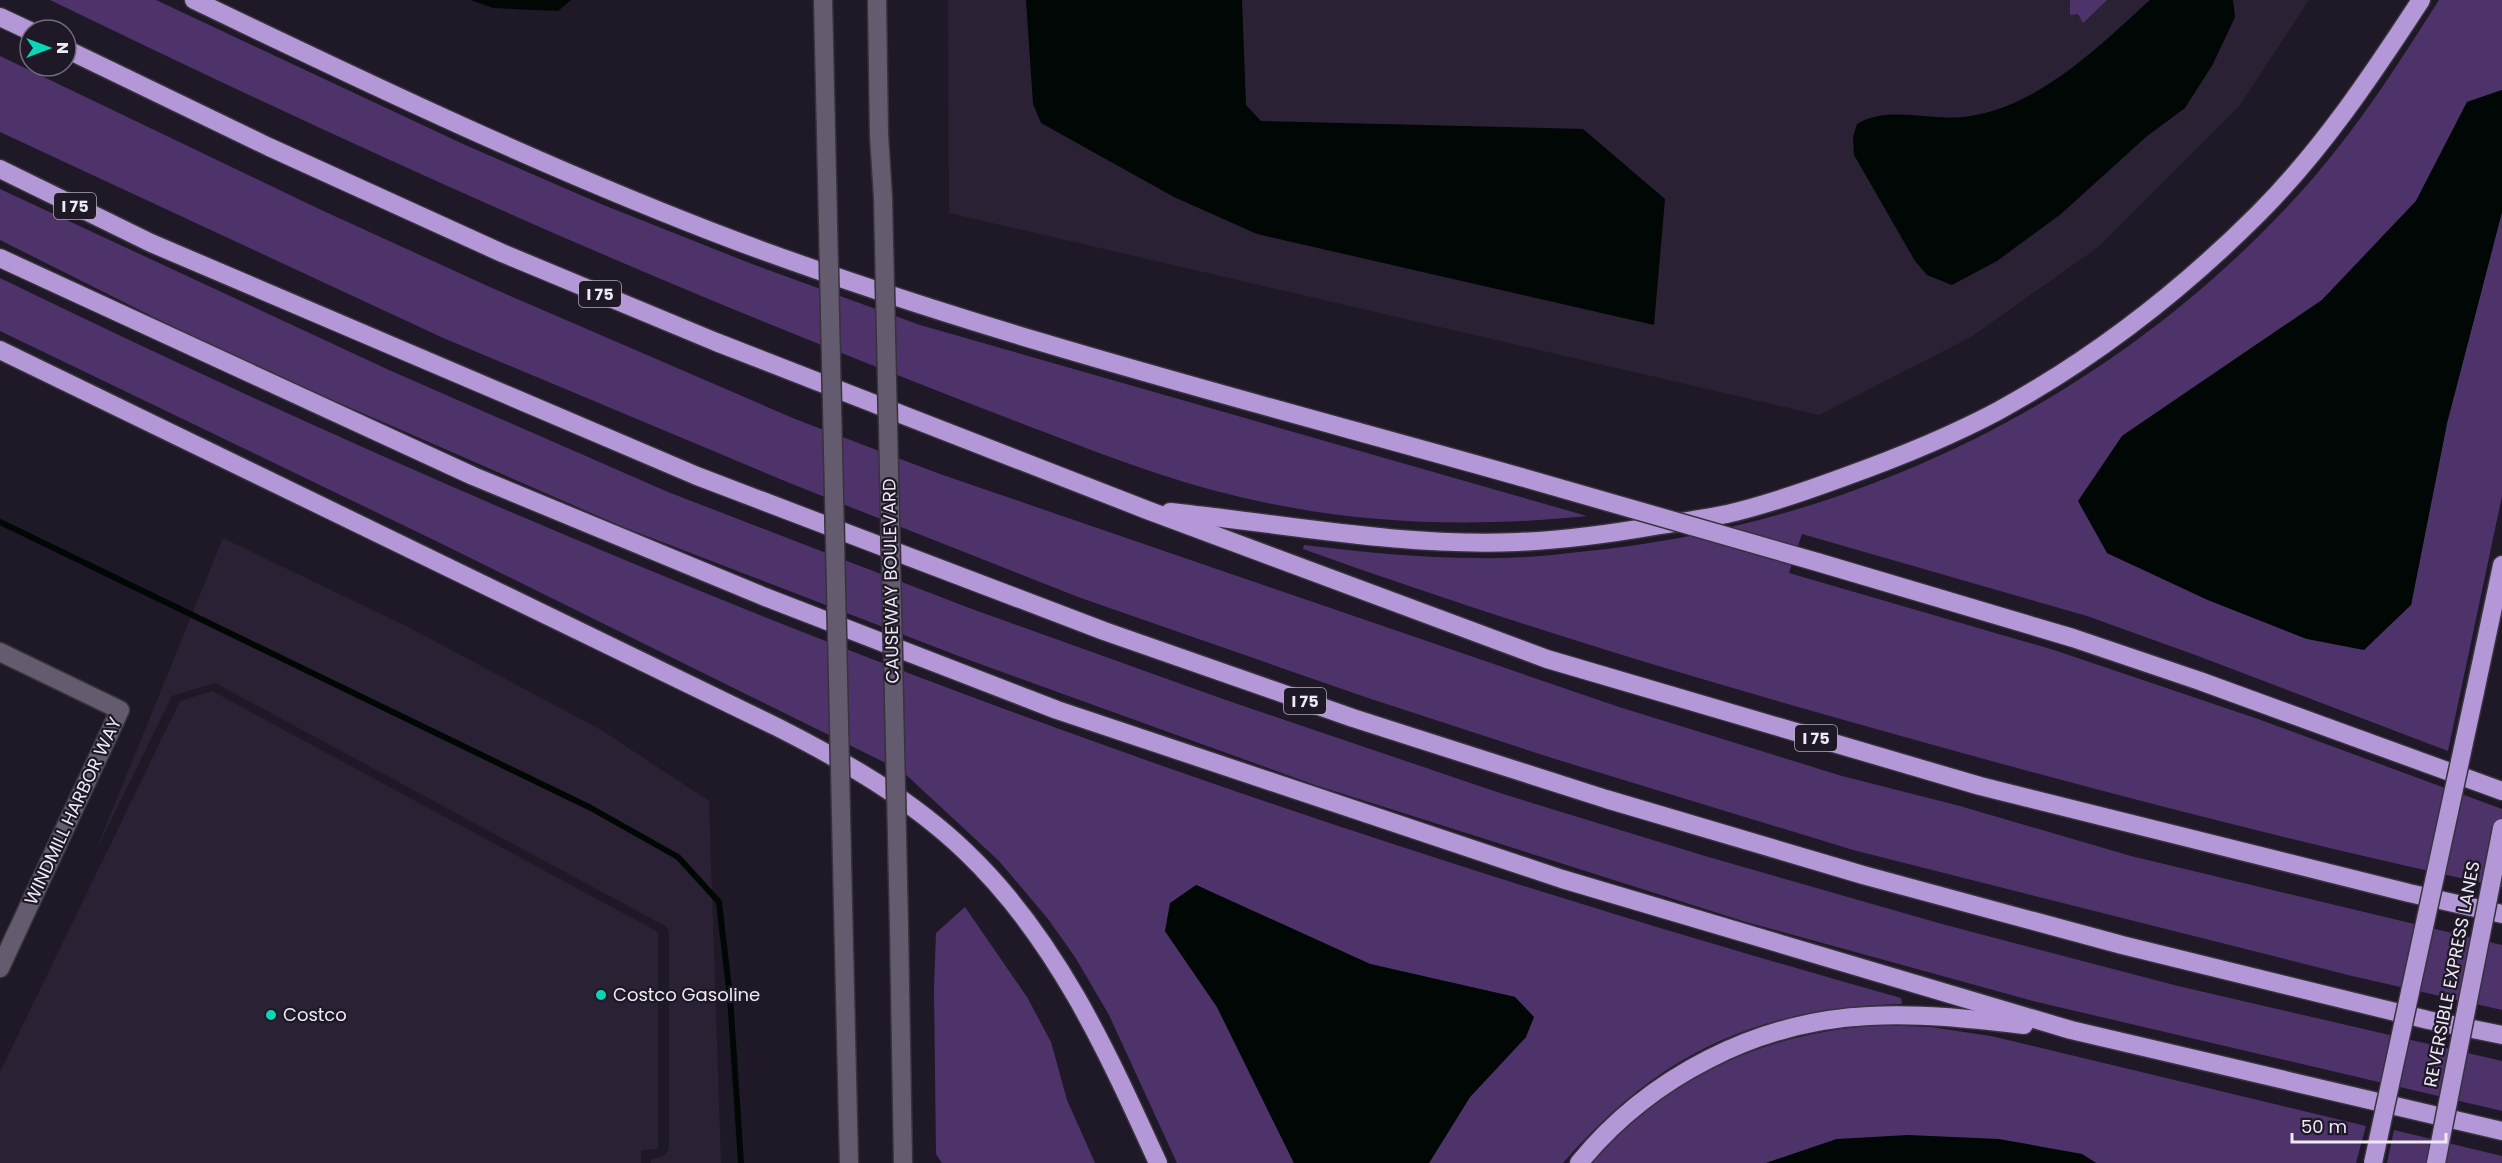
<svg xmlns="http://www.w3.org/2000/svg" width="2502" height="1163" font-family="Poppins,sans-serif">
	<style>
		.built { fill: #2a2135 }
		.green { fill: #4d3369 }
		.water { fill: #000704 }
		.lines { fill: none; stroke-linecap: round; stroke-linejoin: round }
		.stream { stroke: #000704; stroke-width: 6 }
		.street-casing { stroke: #37323d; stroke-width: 21 }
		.secondary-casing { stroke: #37323d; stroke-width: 21 }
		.highway-casing { stroke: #37323d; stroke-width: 21 }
		.street { stroke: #645c6e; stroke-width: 18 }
		.secondary { stroke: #645c6e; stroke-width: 18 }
		.highway { stroke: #b397d7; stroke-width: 18 }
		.secondary-bridge-casing { stroke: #37323d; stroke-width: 21; stroke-linecap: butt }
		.highway-bridge-casing { stroke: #37323d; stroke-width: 21; stroke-linecap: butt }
		.secondary-bridge { stroke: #645c6e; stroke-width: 18 }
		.highway-bridge { stroke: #b397d7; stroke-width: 18 }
		.poi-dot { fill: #0ad5b5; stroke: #1f1827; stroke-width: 2 }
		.labels { text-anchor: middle; stroke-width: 4.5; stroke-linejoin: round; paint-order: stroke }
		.shield { fill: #1f1827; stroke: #b0abb6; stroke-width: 1.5 }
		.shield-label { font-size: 16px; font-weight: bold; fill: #eeeaf4 }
		.street-label { font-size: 18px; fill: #eeeaf4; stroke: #1f1827 }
		.poi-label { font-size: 18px; fill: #eeeaf4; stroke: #1f1827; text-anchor: start }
	</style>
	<rect width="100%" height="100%" fill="#1f1827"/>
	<!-- built -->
	<g class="built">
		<polygon points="948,0 2309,0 2240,105 2097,248 1971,337 1819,415 949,213"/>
		<polygon points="223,538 410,628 603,731 709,801 721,1163 651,1163 651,1159 664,1156 669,1149 669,932 667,927 215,683 172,696 94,855"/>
		<polygon points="212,691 658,932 658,1149 641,1150 641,1163 0,1163 0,1072 180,701"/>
	</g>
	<!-- green -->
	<g class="green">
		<path d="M50 0H156L463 144 601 204 752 264 920 325 1587 516C1481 527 1372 525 1267 503 1192 488 1119 461 1047 433 968 403 889 372 809 340 552 237 300 121 50 0Z"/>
		<polygon points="2070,0 2107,0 2083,23 2078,14 2070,15"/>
		<path d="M2439 0H2502V90L2467 102 2416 201 2322 300 2122 436 2107 553 2208 600 2307 639 2411 605 2447 423 2502 212V496L2448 751 2198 656 2087 616 1802 534 1789 573 2054 650 2258 719 2502 809V887C2306 845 2112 795 1919 741 1712 684 1506 622 1303 549L1304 545C1362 552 1421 558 1479 558 1512 559 1546 556 1579 552 1863 525 2128 391 2315 176 2362 121 2401 60 2439 0Z"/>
		<polygon points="0,56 317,208 492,288 795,419 940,474 1619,707 1842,776 1960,806 2131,856 2502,945 2502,1010 2352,976 1853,850 1555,759 1365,697 1078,597 792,484 441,337 0,132"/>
		<polygon points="0,189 389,370 668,492 972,609 1223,699 1500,793 1705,856 1942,924 2178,986 2502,1061 2502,1111 2037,1002 1746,922 1315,785 969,660 623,527 225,353 0,240"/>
		<path d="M0 278C261 405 526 523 795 629 1157 772 1527 893 1901 998L1902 1004C1756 1008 1659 1053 1563 1163H1429L1470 1097 1526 1037 1515 997 1370 964 1196 885 1165 931 1217 1007 1294 1163H1177L1109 1015 1075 957 1048 919 999 861 902 771 438 542 0 331Z"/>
		<polygon points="965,907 1027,997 1051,1042 1067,1100 1095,1163 942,1163 936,1154 934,988 936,933"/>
		<path d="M1876 1025 1930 1027 1991 1036 2366 1126 2356 1163H2096L2082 1154 1837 1139 1766 1163H1591C1670 1076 1760 1035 1876 1025Z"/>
		<polygon points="2394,1130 2502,1156 2502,1163 2387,1163"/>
	</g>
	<!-- water -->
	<g class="water">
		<polygon points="471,0 571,0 558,11 493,8"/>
		<polygon points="1026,0 1242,0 1246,105 1261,121 1583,129 1665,199 1654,325 1257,234 1174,197 1041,123 1033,104"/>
		<path d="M2150 0H2233L2235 17 2213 64 2185 108 2146 137 2061 214 1997 261 1952 285 1927 275 1915 261 1854 155 1853 137 1857 124C1890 104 1933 123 1970 116 2041 105 2099 46 2150 0Z"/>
		<polygon points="2502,90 2502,212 2447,423 2411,605 2364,650 2307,639 2208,600 2107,553 2078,501 2122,436 2322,300 2416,201 2467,102"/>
		<polygon points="1196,885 1370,964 1515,997 1534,1017 1526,1037 1470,1097 1429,1163 1294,1163 1217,1007 1165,931 1170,903"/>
		<polygon points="1908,1135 1999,1139 2082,1154 2096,1163 1766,1163 1837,1139"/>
	</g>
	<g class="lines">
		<!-- stream -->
		<polyline class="stream" points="0,522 591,808 678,857 719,902 730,997 741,1163"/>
		<defs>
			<polyline id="street" points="0,652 120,710 0,968"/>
			<g id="secondary">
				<polyline points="823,0 827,178"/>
				<polyline points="877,0 879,135 883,198"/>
				<polyline points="843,905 849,1163"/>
				<polyline points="899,927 903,1163"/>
			</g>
			<g id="highway">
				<path d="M194 0C373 86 554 172 739 242 994 337 1259 403 1521 477"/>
				<polyline points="0,17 30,31"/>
				<polyline points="66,49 269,147 502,253 716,342 1147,510 1547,659 1980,786 2409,893 2502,914"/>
				<polyline points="0,169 151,243 697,476 1104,631 1353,718 1606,799 1863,875 2122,945 2428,1020 2502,1035"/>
				<polyline points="0,258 473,476 765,597 1057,710 1562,879 2071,1030 2502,1131"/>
				<path d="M0 350 777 727C844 761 911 799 966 852 1056 938 1107 1051 1158 1163"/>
				<path d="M1170 512C1286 524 1401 547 1518 542 1564 540 1609 534 1655 526 1679 522 1703 519 1727 514 1767 505 1806 491 1844 477 1897 458 1949 437 1998 411 2093 359 2182 290 2258 214 2322 150 2372 75 2421 0"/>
				<polyline points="1817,562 2073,638 2200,681 2502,791"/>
				<polyline points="2475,692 2502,565"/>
				<path d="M1579 1163C1649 1077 1758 1021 1869 1016 1921 1013 1972 1019 2024 1025"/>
			</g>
		</defs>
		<!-- street casing -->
		<use href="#street" class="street-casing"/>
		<!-- secondary casing -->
		<use href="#secondary" class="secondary-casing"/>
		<!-- highway casing -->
		<use href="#highway" class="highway-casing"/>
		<!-- street -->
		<use href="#street" class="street"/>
		<!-- secondary -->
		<use href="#secondary" class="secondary"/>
		<!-- highway -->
		<use href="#highway" class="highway"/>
		<defs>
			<g id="secondary-bridge">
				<polyline points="827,178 843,905"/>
				<polyline points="883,198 899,927"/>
			</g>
			<g id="highway-bridge">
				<polyline points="1521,477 1817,562"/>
				<polyline points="2373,1163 2475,692"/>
				<polyline points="2436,1163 2502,828"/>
			</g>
		</defs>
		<!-- secondary-bridge casing -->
		<use href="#secondary-bridge" class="secondary-bridge-casing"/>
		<!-- highway-bridge casing -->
		<use href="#highway-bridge" class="highway-bridge-casing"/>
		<!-- secondary-bridge -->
		<use href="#secondary-bridge" class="secondary-bridge"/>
		<!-- highway-bridge -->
		<use href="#highway-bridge" class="highway-bridge"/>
	</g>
	<!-- markers -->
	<g class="poi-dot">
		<circle cx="601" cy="995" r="6"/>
		<circle cx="271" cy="1015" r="6"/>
	</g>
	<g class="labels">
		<!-- shield labels -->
		<g class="shield">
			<rect x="54" y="193" width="42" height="26" rx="4.5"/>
			<rect x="579" y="281" width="42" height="26" rx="4.5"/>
			<rect x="1284" y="688" width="42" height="26" rx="4.5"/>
			<rect x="1795" y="725" width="42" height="26" rx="4.5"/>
		</g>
		<g class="shield-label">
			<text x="75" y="212">I 75</text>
			<text x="600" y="300">I 75</text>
			<text x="1305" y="707">I 75</text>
			<text x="1816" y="744">I 75</text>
		</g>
		<!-- street labels -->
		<g class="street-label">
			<text transform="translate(891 581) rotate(-91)" y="6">CAUSEWAY BOULEVARD</text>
			<text transform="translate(73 811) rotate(-65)" y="6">WINDMILL HARBOR WAY</text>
			<text transform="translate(2452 974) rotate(-79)" y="6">REVERSIBLE EXPRESS LANES</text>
		</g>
		<!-- poi labels -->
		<g class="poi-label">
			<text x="613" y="1001">Costco Gasoline</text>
			<text x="283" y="1021">Costco</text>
		</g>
	</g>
	<!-- north arrow -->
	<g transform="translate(48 48) rotate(90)"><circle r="28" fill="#1f1827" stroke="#726c79" stroke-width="1.5"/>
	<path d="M0-4.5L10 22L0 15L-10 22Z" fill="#0ad5b5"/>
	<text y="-9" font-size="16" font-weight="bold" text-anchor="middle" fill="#eeeaf4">N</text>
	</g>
	<!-- scale -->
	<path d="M2292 1133v9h154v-9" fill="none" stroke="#eeeaf4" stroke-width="3"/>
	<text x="2301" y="1133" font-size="18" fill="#eeeaf4" stroke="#1f1827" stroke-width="4.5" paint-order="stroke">50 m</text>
</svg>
